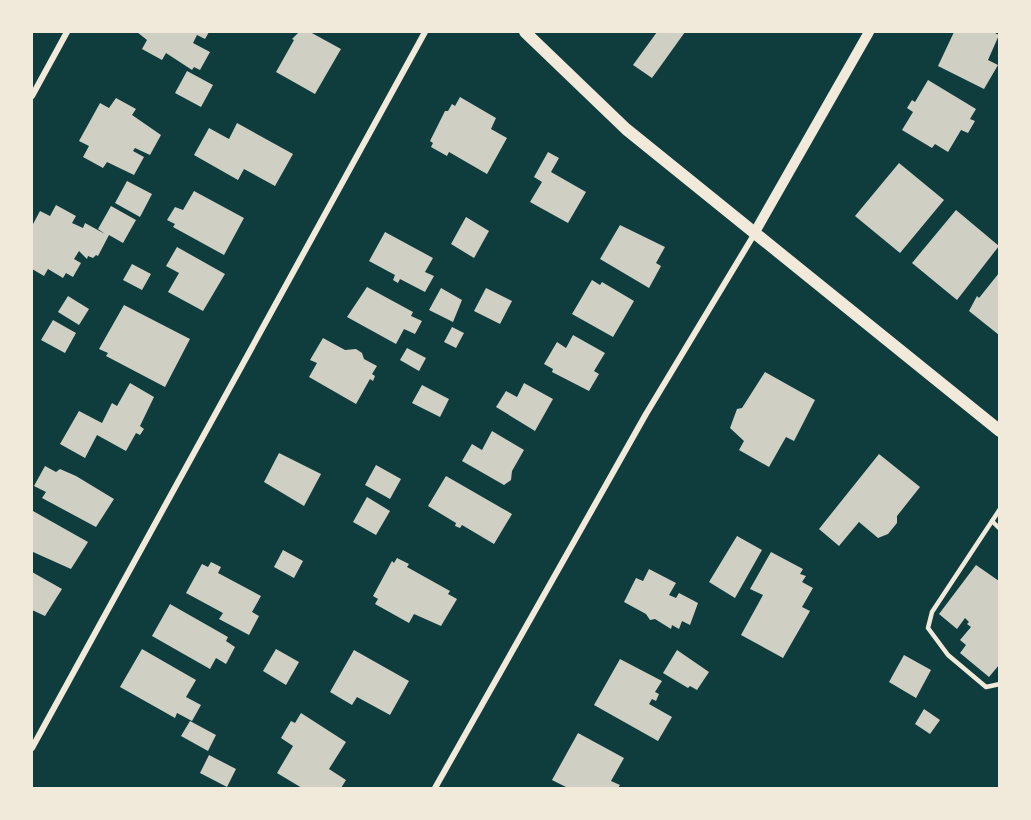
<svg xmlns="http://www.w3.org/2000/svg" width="1031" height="820" font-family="'IBM Plex Sans',sans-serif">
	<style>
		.building { fill: #cfcfc3 }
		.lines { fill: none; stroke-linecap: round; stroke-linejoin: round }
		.service { stroke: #f1e9da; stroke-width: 4.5 }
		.minor { stroke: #f1e9da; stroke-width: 6 }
		.tertiary { stroke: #f1e9da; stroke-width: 10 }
		.secondary { stroke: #f1e9da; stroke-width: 12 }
	</style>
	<rect width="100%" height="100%" fill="#0f3d3e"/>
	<!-- building -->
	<g class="building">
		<polygon points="137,32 209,32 205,39 197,35 193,43 210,52 200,70 194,67 192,70 166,53 162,60 142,49 147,40"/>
		<polygon points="299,32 310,32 341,49 315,94 276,72 294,40 292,39"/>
		<polygon points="657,32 685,32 652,78 633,65"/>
		<polygon points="954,32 993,32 999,35 988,60 998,65 984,89 938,66"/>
		<polygon points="187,71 213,85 201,107 175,93"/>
		<polygon points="928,80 976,109 970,119 975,121 968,133 961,130 948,152 935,144 932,148 902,130 913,112 907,108 912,100 915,102"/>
		<polygon points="460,97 496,118 491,129 507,138 487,174 449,152 447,156 431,147 433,143 430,141 445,111 448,111 452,104 455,106"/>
		<polygon points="116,98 136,109 132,115 161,135 150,155 135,148 133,151 144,157 134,175 107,162 103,168 83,157 89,146 79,141 100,103 109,108"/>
		<polygon points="237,123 293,154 275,186 244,169 238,180 194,155 209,128 229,139"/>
		<polygon points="548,152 559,158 551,172 586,192 568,223 530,202 542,182 534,177"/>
		<polygon points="899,163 944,200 900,253 855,216"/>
		<polygon points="127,181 152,194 140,217 115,203"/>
		<polygon points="194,191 244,218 224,255 173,227 175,224 167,220 175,207 183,210"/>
		<polygon points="56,205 76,216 72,223 83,228 85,223 105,234 98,229 111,206 136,220 123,243 109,235 98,256 96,255 93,258 88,256 87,259 79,251 74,259 81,263 73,277 66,273 63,278 48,269 44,276 32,269 32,226 40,211 50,216"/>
		<polygon points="956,210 999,246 957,300 912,263"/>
		<polygon points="466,217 489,231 474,258 451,244"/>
		<polygon points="620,225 665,247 656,263 661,266 649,288 600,259"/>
		<polygon points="385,232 433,258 425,272 434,276 425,292 400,279 398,283 393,280 395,275 369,261"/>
		<polygon points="177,247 225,274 203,311 168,292 179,273 166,266"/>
		<polygon points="132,264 151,274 142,290 123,280"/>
		<polygon points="999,273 999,335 969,311 977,296 979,298"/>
		<polygon points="592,280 600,285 602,282 634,301 613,337 572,314"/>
		<polygon points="367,287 413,312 411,316 422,321 415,334 404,329 396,344 347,317"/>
		<polygon points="441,288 462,300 453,322 429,310"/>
		<polygon points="486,288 512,301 500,324 474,311"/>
		<polygon points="68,296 89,309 79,325 58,312"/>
		<polygon points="124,305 190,339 165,387 106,356 108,353 99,349"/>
		<polygon points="53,320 76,333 65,353 41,340"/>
		<polygon points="452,327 464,333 456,348 444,342"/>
		<polygon points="573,335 605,353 594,371 599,374 589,391 552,372 553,369 544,364 557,342 566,348"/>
		<polygon points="323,338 345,350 356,349 362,353 364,359 377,366 372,374 375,376 373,381 370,379 356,404 309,377 317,363 310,360"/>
		<polygon points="407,348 426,358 419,371 400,360"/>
		<polygon points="765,372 815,400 794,441 786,437 769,467 739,450 744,441 730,428 737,409 742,408"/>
		<polygon points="130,383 154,397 140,426 144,429 140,435 136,433 126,451 97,435 85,458 60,444 79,411 102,423 112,403 117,406"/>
		<polygon points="524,383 553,399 535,431 496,407 506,391 517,397"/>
		<polygon points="422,385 449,399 440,417 412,403"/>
		<polygon points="492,431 524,450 512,471 511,480 504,485 462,461 472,444 482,450"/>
		<polygon points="279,453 321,474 304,506 264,482"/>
		<polygon points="879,454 920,487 897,516 897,523 888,534 878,538 859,522 839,546 819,529"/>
		<polygon points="376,465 401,479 390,499 365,485"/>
		<polygon points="45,466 56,472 60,469 76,476 114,499 96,527 42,498 46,492 34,486"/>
		<polygon points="446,476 512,514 494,544 462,525 460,528 455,526 456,523 428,506"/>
		<polygon points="367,497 390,511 376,535 353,522"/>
		<polygon points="33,511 88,542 71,569 33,552"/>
		<polygon points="737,536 762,550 735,598 709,582"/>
		<polygon points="283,550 303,561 294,578 274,567"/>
		<polygon points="771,552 803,569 800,574 806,576 802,582 813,588 802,607 810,611 783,658 741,635 763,595 750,589"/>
		<polygon points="397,558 409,564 407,567 450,591 448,594 457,599 441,626 414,614 409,623 375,604 378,599 373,596 392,561 394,563"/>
		<polygon points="211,562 221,567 218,573 261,596 252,612 259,616 249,635 219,619 223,613 186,593 202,564 208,567"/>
		<polygon points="976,565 999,581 999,665 989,677 960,653 966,645 960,640 971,627 967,624 969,622 965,618 957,629 939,614"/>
		<polygon points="649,569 676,583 669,595 676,598 679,593 698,603 690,625 682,621 679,629 672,625 671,629 655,619 650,620 646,614 624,602 636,578 643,581"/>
		<polygon points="32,572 62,589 45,616 32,610"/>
		<polygon points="170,604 228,637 226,641 235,647 226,664 216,658 210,669 152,636"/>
		<polygon points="142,649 196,680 186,697 201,705 192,721 177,713 175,718 120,687"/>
		<polygon points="276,649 299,662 286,685 263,671"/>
		<polygon points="354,650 409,681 390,715 357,697 352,705 330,692"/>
		<polygon points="677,650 709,672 697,690 690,686 688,688 663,673"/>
		<polygon points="904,655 931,670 916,698 889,682"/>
		<polygon points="620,659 662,681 655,692 659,694 656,701 652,699 649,704 672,717 658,741 594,705"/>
		<polygon points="924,709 940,720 930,734 915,724"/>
		<polygon points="301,713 346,742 329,769 346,780 341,788 302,788 277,773 293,746 281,738 291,721 295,723"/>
		<polygon points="190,721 216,735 208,751 181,736"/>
		<polygon points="578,733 624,758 611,781 620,785 618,788 568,788 552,780"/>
		<polygon points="209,755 236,769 227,787 200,773"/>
	</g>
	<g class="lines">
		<!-- service -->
		<g class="service">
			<polyline points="1000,509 932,612 928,628 948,655 986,687 1000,684"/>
			<polyline points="992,521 1000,529"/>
		</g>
		<!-- minor -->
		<g class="minor">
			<polyline points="32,96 67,32"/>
			<polyline points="32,748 425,32"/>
			<polyline points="435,788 646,414 755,233"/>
		</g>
		<!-- tertiary -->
		<polyline class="tertiary" points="755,232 869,32"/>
		<!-- secondary -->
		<polyline class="secondary" points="525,32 626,129 1000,431"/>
	</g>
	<!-- border -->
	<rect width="1031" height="820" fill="none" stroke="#f1e9da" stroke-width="66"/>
</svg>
